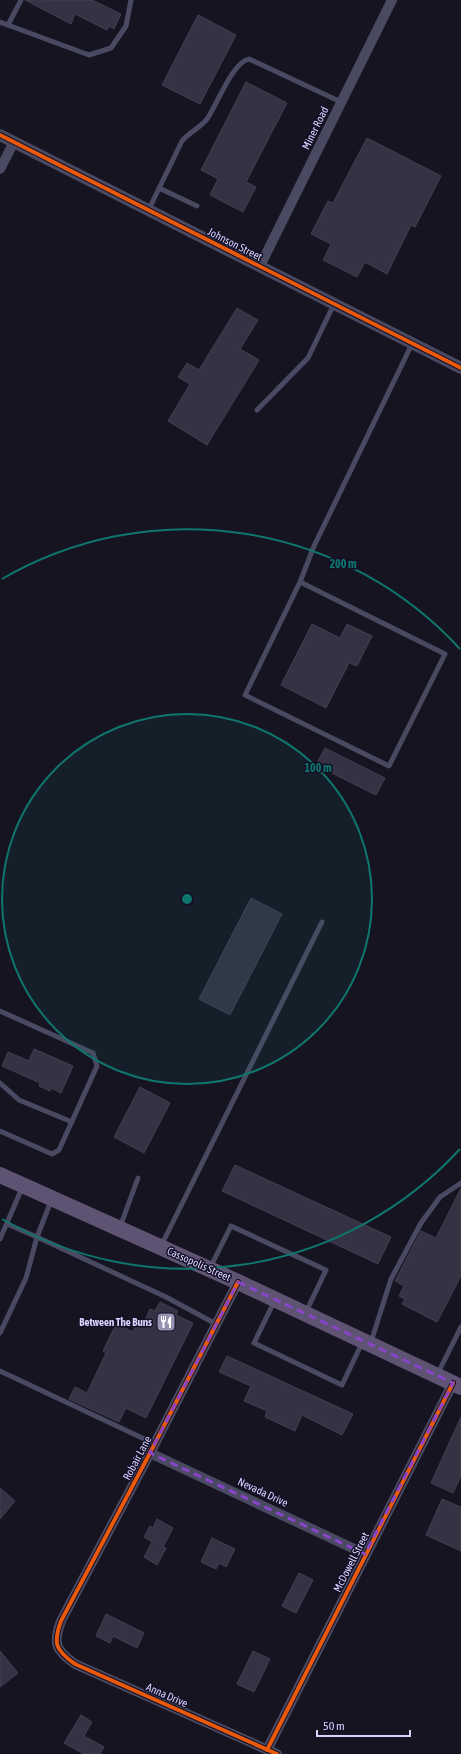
<svg xmlns="http://www.w3.org/2000/svg" width="461" height="1754" font-family="'Asap Condensed',sans-serif">
	<style>
		.building { fill: #343243; stroke: #433f54 }
		.lines { fill: none; stroke-linecap: round; stroke-linejoin: round }
		.service { stroke: #4a4962; stroke-width: 5 }
		.minor { stroke: #4a4962; stroke-width: 10 }
		.tertiary { stroke: #4a4962; stroke-width: 12 }
		.primary { stroke: #5e5373; stroke-width: 16 }
		.cycleway-casing { stroke: #130f26; stroke-width: 6 }
		.cycleway { stroke: #e8590c; stroke-width: 4 }
		.marked { fill: none; stroke: #8945c9; stroke-width: 3; stroke-dasharray: 8 5; stroke-linejoin: round }
		.ring { fill: none; stroke: #0f766e; stroke-width: 2 }
		.labels { text-anchor: middle; stroke-width: 3; stroke-linejoin: round; paint-order: stroke }
		.street-label { font-size: 11px; fill: #d9d4ff; stroke: #130f26 }
		.poi-label { font-size: 11px; font-weight: bold; fill: #d9d4ff; stroke: #130f26; text-anchor: end }
		.centre { fill: #0f766e; stroke: #130f26; stroke-width: 2 }
		.ring-label { font-size: 12px; text-anchor: middle; font-weight: bold; fill: #0f766e; stroke: #130f26; stroke-width: 3; stroke-linejoin: round; paint-order: stroke }
	</style>
	<rect width="100%" height="100%" fill="#161421"/>
	<!-- building -->
	<g class="building">
		<polygon points="25,0 92,0 121,14 114,29 109,26 107,30 75,14 71,24"/>
		<polygon points="198,15 236,35 200,104 162,85"/>
		<polygon points="246,82 287,103 246,182 256,187 243,212 210,195 218,179 201,170"/>
		<polygon points="367,138 441,176 415,227 411,225 387,274 365,262 357,277 323,260 331,244 311,234 328,201 333,203"/>
		<polygon points="237,308 258,320 240,349 259,360 207,445 168,421 190,384 178,377 187,363 199,370"/>
		<polygon points="312,624 340,638 347,624 372,636 357,666 349,663 326,708 281,685"/>
		<polygon points="325,748 385,778 376,795 316,765"/>
		<polygon points="251,898 282,914 230,1015 199,999"/>
		<polygon points="34,1049 73,1066 61,1093 51,1088 50,1091 39,1086 40,1083 2,1066 8,1052 29,1061"/>
		<polygon points="140,1087 170,1103 144,1153 114,1137"/>
		<polygon points="235,1165 391,1237 378,1264 222,1191"/>
		<polygon points="461,1188 461,1276 437,1322 402,1304 405,1299 399,1296 404,1286 395,1281 421,1231 436,1238"/>
		<polygon points="160,1302 178,1311 176,1315 193,1323 146,1418 126,1408 119,1422 69,1399 75,1387 87,1393 106,1353 103,1351 116,1324 133,1332 136,1324 142,1327 150,1309 155,1311"/>
		<polygon points="227,1356 353,1414 342,1435 302,1415 295,1431 265,1417 267,1411 244,1401 251,1386 219,1372"/>
		<polygon points="461,1417 461,1476 453,1493 431,1483"/>
		<polygon points="0,1488 15,1501 0,1519"/>
		<polygon points="442,1499 461,1507 461,1551 426,1535"/>
		<polygon points="157,1519 173,1528 163,1547 166,1548 157,1565 144,1557 152,1542 144,1537 150,1526 153,1528"/>
		<polygon points="212,1538 235,1549 226,1567 219,1563 216,1569 201,1562"/>
		<polygon points="299,1573 313,1580 296,1613 282,1606"/>
		<polygon points="106,1614 144,1633 137,1648 113,1636 110,1643 96,1636"/>
		<polygon points="0,1651 18,1673 0,1687"/>
		<polygon points="253,1651 270,1659 254,1692 237,1684"/>
		<polygon points="81,1715 92,1722 84,1736 104,1747 100,1754 84,1754 64,1743"/>
	</g>
	<g class="lines">
		<!-- service -->
		<g class="service">
			<polyline points="0,22 89,55 111,48 126,26 131,0"/>
			<polyline points="8,25 21,0"/>
			<polyline points="159,188 197,206"/>
			<path d="M149 209 182 141C190 131 203 127 209 116 218 102 233 62 249 59L341 102"/>
			<polyline points="257,410 308,358 334,304"/>
			<polyline points="300,582 445,654 389,766 245,695 300,582 314,546 412,344"/>
			<polyline points="0,1011 93,1053 97,1066 59,1150 52,1154 0,1131"/>
			<polyline points="0,1083 19,1100 72,1122"/>
			<polyline points="51,1201 37,1237 166,1297 216,1324"/>
			<polyline points="120,1227 138,1178"/>
			<polyline points="0,1239 22,1188"/>
			<polyline points="161,1246 322,922"/>
			<polyline points="210,1268 231,1226 326,1270 306,1312"/>
			<polyline points="274,1302 254,1343 342,1385 362,1343"/>
			<polyline points="0,1333 26,1278 37,1237 7,1224"/>
			<polyline points="371,1342 391,1279 421,1223 440,1197 461,1183"/>
			<polyline points="0,1371 155,1444"/>
			<polyline points="438,1373 461,1327"/>
		</g>
		<!-- minor -->
		<g class="minor">
			<polyline points="0,169 14,142"/>
			<polyline points="260,266 392,0"/>
			<path d="M238 1282 150 1453 61 1621C53 1643 55 1650 75 1664L277 1754"/>
			<polyline points="150,1453 365,1554"/>
			<polyline points="267,1750 453,1383"/>
		</g>
		<!-- tertiary -->
		<polyline class="tertiary" points="0,135 461,368"/>
		<!-- primary -->
		<polyline class="primary" points="0,1175 238,1282 461,1387"/>
		<defs>
			<g id="cycleway">
				<polyline points="0,135 461,368"/>
				<path d="M238 1282 150 1453 61 1621C53 1643 55 1650 75 1664L277 1754"/>
				<polyline points="267,1750 453,1383"/>
			</g>
		</defs>
		<!-- cycleway casing -->
		<use href="#cycleway" class="cycleway-casing"/>
		<!-- cycleway -->
		<use href="#cycleway" class="cycleway"/>
	</g>
	<!-- marked area -->
	<path class="marked" d="M238 1282 453 1383 365 1554 150 1453Z"/>
	<!-- distance rings -->
	<circle cx="187" cy="899" r="185" fill="#0f766e" fill-opacity=".12"/>
	<g class="ring">
		<circle cx="187" cy="899" r="185"/>
		<path d="M460 1149A370 370 0 0 1 2 1219M2 579A370 370 0 0 1 460 649"/>
	</g>
	<!-- icons -->
	<defs>
		<symbol id="restaurant-square" viewBox="-11 -11 22 22"><rect x="-9" y="-9" width="18" height="18" rx="4" fill="#9591b1" stroke="#130f26"/><path d="M-5-6h1v4h1v-4h1v4h1v-4h1v5L-1.5 .5V6h-2V.5L-5-1ZM5-6V6H3V1.5H1.5Q1.5-4 5-6Z" fill="#fff"/></symbol>
	</defs>
	<g fill-rule="evenodd">
		<use href="#restaurant-square" x="155" y="1311" width="22" height="22"/>
	</g>
	<g class="labels">
		<!-- street labels -->
		<g class="street-label">
			<text transform="translate(315 128) rotate(-64)" y="4">Miner Road</text>
			<text transform="translate(235 244) rotate(27)" y="4">Johnson Street</text>
			<text transform="translate(199 1264) rotate(24)" y="4">Cassopolis Street</text>
			<text transform="translate(137 1458) rotate(-62)" y="4">Robair Lane</text>
			<text transform="translate(263 1492) rotate(25)" y="4">Nevada Drive</text>
			<text transform="translate(351 1562) rotate(-63)" y="4">McDowell Street</text>
			<text transform="translate(167 1695) rotate(24)" y="4">Anna Drive</text>
		</g>
		<!-- poi labels -->
		<g class="poi-label">
			<text x="152" y="1326">Between The Buns</text>
		</g>
	</g>
	<circle cx="187" cy="899" r="6" class="centre"/>
	<g class="ring-label">
		<text x="343" y="568">200 m</text>
		<text x="318" y="772">100 m</text>
	</g>
	<!-- scale -->
	<path d="M317 1730v6h93v-6" fill="none" stroke="#d9d4ff" stroke-width="2"/>
	<text x="323" y="1730" font-size="12" fill="#d9d4ff" stroke="#130f26" stroke-width="3" paint-order="stroke">50 m</text>
</svg>
